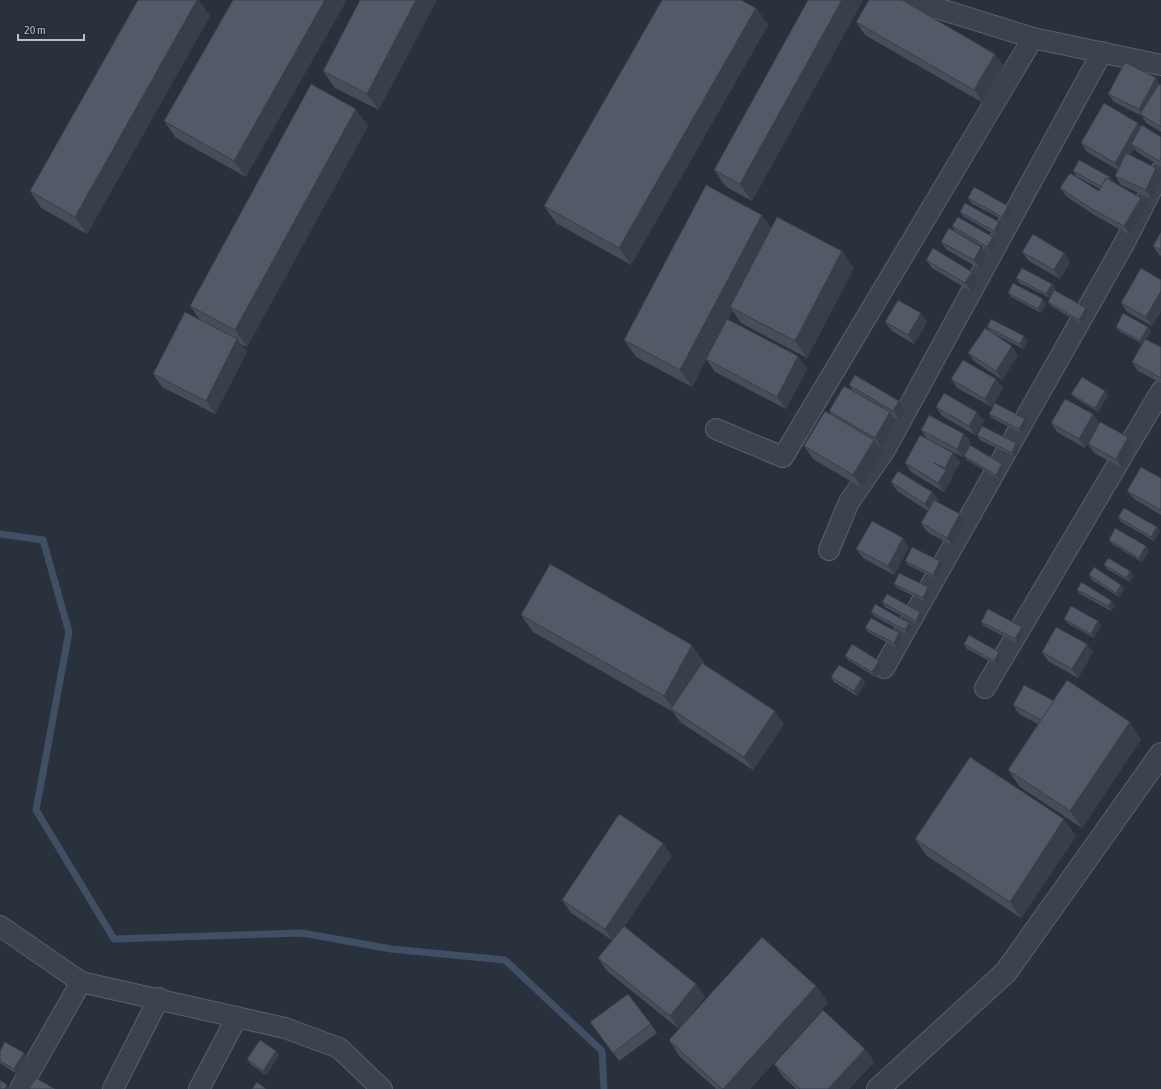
<svg xmlns="http://www.w3.org/2000/svg" width="1161" height="1089" font-family="'Asap Condensed',sans-serif">
	<style>
		.lines { fill: none; stroke-linecap: round; stroke-linejoin: round }
		.stream { stroke: #414f64; stroke-width: 7 }
		.minor-casing { stroke: #5a616b; stroke-width: 22 }
		.tertiary-casing { stroke: #5a616b; stroke-width: 24 }
		.minor { stroke: #3c434d; stroke-width: 20 }
		.tertiary { stroke: #3c434d; stroke-width: 22 }
		.wall { fill: #474d59 }
		.shaded-wall { fill: #393f48 }
		.building { fill: #525a67; stroke: #393f48 }
	</style>
	<rect width="100%" height="100%" fill="#29313d"/>
	<g class="lines">
		<!-- stream -->
		<polyline class="stream" points="0,534 43,540 69,632 36,810 114,939 302,933 391,949 505,960 602,1051 604,1089"/>
		<defs>
			<g id="minor">
				<polyline points="911,0 1033,38 1161,65"/>
				<polyline points="716,429 783,457 1033,38"/>
				<polyline points="829,550 849,502 885,450 1102,52"/>
				<polyline points="884,668 1125,242 1161,171"/>
				<polyline points="985,688 1161,391"/>
				<polyline points="0,926 81,982"/>
				<polyline points="20,1089 81,982 285,1028 339,1048 382,1089"/>
				<polyline points="113,1089 159,998"/>
				<polyline points="199,1089 237,1017"/>
			</g>
			<polyline id="tertiary" points="878,1089 1006,972 1161,754"/>
		</defs>
		<!-- minor casing -->
		<use href="#minor" class="minor-casing"/>
		<!-- tertiary casing -->
		<use href="#tertiary" class="tertiary-casing"/>
		<!-- minor -->
		<use href="#minor" class="minor"/>
		<!-- tertiary -->
		<use href="#tertiary" class="tertiary"/>
	</g>
	<!-- wall -->
	<g class="wall">
		<polygon points="138,0 198,0 210,16 87,234 41,208 30,191"/>
		<polygon points="233,0 246,177 176,138 164,121"/>
		<polygon points="360,0 379,110 335,88 323,71"/>
		<polygon points="808,0 863,0 752,201 726,187 714,170"/>
		<polygon points="756,8 768,25 631,265 556,223 544,206"/>
		<polygon points="856,22 1004,66 983,103 865,35"/>
		<polygon points="1160,84 1161,85 1161,132 1146,123 1142,116 1114,102 1108,94"/>
		<polygon points="1138,123 1141,127 1161,137 1161,167 1137,152 1134,148 1130,156 1161,175 1161,180 1152,199 1121,185 1115,176 1118,170 1087,152 1081,143"/>
		<polygon points="368,126 247,347 240,344 247,352 215,414 162,387 153,374 200,320 190,306"/>
		<polygon points="1073,171 1113,181 1113,182 1141,198 1147,206 1130,235 1096,216 1067,197 1060,188 1099,191 1100,189 1076,176"/>
		<polygon points="968,198 1008,206 1011,210 1005,221 971,203"/>
		<polygon points="960,212 1002,226 997,236 963,216"/>
		<polygon points="952,226 993,237 996,242 990,251 955,231"/>
		<polygon points="771,228 854,268 807,358 741,323 732,310 728,319 798,356 807,369 786,409 715,372 706,359 692,387 636,357 624,340"/>
		<polygon points="1161,232 1161,256 1159,255 1153,246"/>
		<polygon points="941,242 981,247 987,256 980,269 947,250"/>
		<polygon points="1022,252 1064,253 1070,262 1060,279 1029,261"/>
		<polygon points="926,260 972,272 978,280 972,292 932,268"/>
		<polygon points="1016,278 1052,284 1055,288 1050,298 1019,283"/>
		<polygon points="1161,280 1161,311 1152,326 1127,312 1121,303"/>
		<polygon points="1008,293 1043,299 1046,304 1041,313 1011,297"/>
		<polygon points="1048,302 1089,313 1082,324 1051,306"/>
		<polygon points="885,322 927,322 914,344 892,331"/>
		<polygon points="987,327 1028,341 1023,349 991,332 1018,355 1002,380 974,361 968,353 990,331"/>
		<polygon points="1116,327 1148,327 1151,331 1146,340 1161,347 1161,383 1138,371 1132,362 1142,344 1119,331"/>
		<polygon points="951,379 1003,388 992,407 957,388"/>
		<polygon points="849,385 899,401 905,410 899,420 893,417 896,421 881,447 877,444 883,453 862,488 813,459 804,446 831,415 829,411 853,391"/>
		<polygon points="1105,391 1108,395 1098,412 1075,398 1071,394"/>
		<polygon points="936,407 984,421 975,435 942,416"/>
		<polygon points="989,414 1025,419 1028,423 1022,434 992,418"/>
		<polygon points="1093,414 1099,423 1085,448 1057,432 1051,423"/>
		<polygon points="921,430 971,442 964,455 1002,464 1005,468 999,479 967,460 964,456 963,457 929,440 953,453 960,462 951,477 951,476 952,478 944,492 911,472 905,463 927,439"/>
		<polygon points="977,435 1020,447 1015,457 980,440"/>
		<polygon points="1088,444 1135,446 1122,468 1094,453"/>
		<polygon points="1161,478 1161,515 1134,499 1127,491"/>
		<polygon points="891,482 932,492 938,500 937,502 960,514 966,523 953,546 927,532 921,523 928,511 897,491"/>
		<polygon points="1118,517 1157,527 1160,531 1154,541 1121,522"/>
		<polygon points="903,538 909,547 894,575 863,558 856,549"/>
		<polygon points="1109,540 1146,546 1149,551 1142,562 1112,544"/>
		<polygon points="905,561 943,565 936,579 908,565"/>
		<polygon points="1104,565 1130,571 1133,576 1130,582 1107,569"/>
		<polygon points="1089,575 1121,585 1124,589 1119,597 1092,580"/>
		<polygon points="894,584 928,587 931,591 926,602 897,588"/>
		<polygon points="1077,590 1112,601 1115,606 1111,611 1080,594"/>
		<polygon points="882,602 920,612 924,616 919,625 885,607"/>
		<polygon points="871,612 912,627 908,635 874,616"/>
		<polygon points="521,615 704,662 704,664 784,724 753,770 680,722 673,712 533,632"/>
		<polygon points="1064,619 1101,625 1094,638 1067,623"/>
		<polygon points="981,622 1022,627 1025,631 1018,644 984,626"/>
		<polygon points="865,628 902,637 897,648 868,632"/>
		<polygon points="964,644 999,652 1002,656 997,665 967,649"/>
		<polygon points="1042,652 1093,652 1078,678 1048,661"/>
		<polygon points="845,656 879,661 882,665 875,677 848,660"/>
		<polygon points="831,677 862,678 865,683 857,696 834,682"/>
		<polygon points="1054,701 1141,739 1082,828 1020,787 1008,770 1038,724 1019,714 1013,705"/>
		<polygon points="1076,836 1021,918 927,856 915,839"/>
		<polygon points="672,856 624,926 696,984 705,997 685,1022 816,986 828,1003 750,1089 716,1089 680,1057 669,1040 679,1029 607,971 598,958 612,940 571,913 562,900"/>
		<polygon points="651,1024 657,1033 619,1061 597,1031"/>
		<polygon points="865,1049 874,1062 849,1089 796,1089 783,1077 774,1064"/>
		<polygon points="0,1051 27,1058 17,1074 0,1063"/>
		<polygon points="276,1051 279,1055 266,1075 250,1064 247,1059"/>
	</g>
	<!-- shaded-wall -->
	<g class="shaded-wall">
		<polygon points="197,0 198,0 210,16 87,234 75,217"/>
		<polygon points="325,0 347,0 246,177 234,161"/>
		<polygon points="416,0 437,0 379,110 367,94"/>
		<polygon points="842,0 863,0 752,201 740,184"/>
		<polygon points="756,8 768,25 631,265 619,248"/>
		<polygon points="995,54 1004,66 983,103 974,90"/>
		<polygon points="1156,78 1161,86 1144,117 1139,109"/>
		<polygon points="356,109 368,126 247,347 235,330"/>
		<polygon points="1138,123 1144,132 1131,144 1134,148 1121,171 1115,163"/>
		<polygon points="1156,168 1161,175 1161,180 1152,199 1146,190"/>
		<polygon points="1110,177 1113,181 1107,193 1104,188"/>
		<polygon points="1141,198 1147,206 1130,235 1124,226"/>
		<polygon points="1008,206 1011,210 1005,221 1002,217"/>
		<polygon points="762,215 774,231 730,307 732,310 692,387 680,370"/>
		<polygon points="999,222 1002,226 997,236 994,231"/>
		<polygon points="993,237 996,242 990,251 987,247"/>
		<polygon points="981,247 987,256 980,269 974,260"/>
		<polygon points="842,251 854,268 807,358 795,341"/>
		<polygon points="1064,253 1070,262 1060,279 1054,270"/>
		<polygon points="972,272 978,280 972,292 965,283"/>
		<polygon points="1052,284 1055,288 1050,298 1046,294"/>
		<polygon points="1161,291 1161,311 1152,326 1146,317"/>
		<polygon points="1043,299 1046,304 1041,313 1038,309"/>
		<polygon points="1086,308 1089,313 1082,324 1079,320"/>
		<polygon points="921,313 927,322 914,344 908,335"/>
		<polygon points="1148,327 1151,331 1143,345 1140,341"/>
		<polygon points="1024,336 1028,341 1023,349 1020,344"/>
		<polygon points="237,339 247,352 215,414 206,401"/>
		<polygon points="1012,346 1018,355 1002,380 996,371"/>
		<polygon points="798,356 807,369 786,409 777,397"/>
		<polygon points="996,379 1003,388 992,407 985,399"/>
		<polygon points="1105,391 1108,395 1098,412 1095,408"/>
		<polygon points="899,401 905,410 899,420 893,411"/>
		<polygon points="890,412 896,421 881,447 875,438"/>
		<polygon points="977,412 984,421 975,435 969,426"/>
		<polygon points="1093,414 1099,423 1085,448 1079,439"/>
		<polygon points="1025,419 1028,423 1022,434 1019,429"/>
		<polygon points="964,434 971,442 963,457 957,449"/>
		<polygon points="1128,437 1135,446 1122,468 1116,459"/>
		<polygon points="874,440 883,453 862,488 853,475"/>
		<polygon points="1016,443 1020,447 1015,457 1012,453"/>
		<polygon points="953,453 960,462 951,477 945,468"/>
		<polygon points="1002,464 1005,468 999,479 996,475"/>
		<polygon points="946,470 952,478 944,492 938,483"/>
		<polygon points="932,492 938,500 931,512 925,504"/>
		<polygon points="960,514 966,523 953,546 947,538"/>
		<polygon points="1157,527 1160,531 1154,541 1151,537"/>
		<polygon points="903,538 909,547 894,575 888,566"/>
		<polygon points="1146,546 1149,551 1142,562 1139,558"/>
		<polygon points="940,561 943,565 936,579 933,575"/>
		<polygon points="1130,571 1133,576 1130,582 1127,578"/>
		<polygon points="1121,585 1124,589 1119,597 1116,593"/>
		<polygon points="928,587 931,591 926,602 923,598"/>
		<polygon points="1112,601 1115,606 1111,611 1108,606"/>
		<polygon points="920,612 924,616 919,625 916,621"/>
		<polygon points="1098,621 1101,625 1094,638 1091,634"/>
		<polygon points="909,623 912,627 908,635 905,630"/>
		<polygon points="1022,627 1025,631 1018,644 1015,639"/>
		<polygon points="899,633 902,637 897,648 894,643"/>
		<polygon points="1087,644 1093,652 1078,678 1072,669"/>
		<polygon points="692,645 704,662 676,712 674,710 664,696"/>
		<polygon points="999,652 1002,656 997,665 994,661"/>
		<polygon points="879,661 882,665 875,677 872,672"/>
		<polygon points="862,678 865,683 857,696 854,691"/>
		<polygon points="775,711 784,724 753,770 744,757"/>
		<polygon points="1130,722 1141,739 1082,828 1070,811"/>
		<polygon points="1064,819 1076,836 1021,918 1010,902"/>
		<polygon points="663,843 672,856 614,942 605,929"/>
		<polygon points="696,984 705,997 679,1029 670,1016"/>
		<polygon points="816,986 828,1003 750,1089 723,1089"/>
		<polygon points="865,1049 874,1062 849,1089 828,1089"/>
		<polygon points="276,1051 279,1055 266,1075 263,1071"/>
		<polygon points="24,1053 27,1058 17,1074 14,1069"/>
		<polygon points="7,1085 10,1089 5,1089"/>
	</g>
	<!-- building -->
	<g class="building">
		<polygon points="138,0 197,0 75,217 30,191"/>
		<polygon points="233,0 325,0 234,161 164,121"/>
		<polygon points="360,0 416,0 367,94 323,71"/>
		<polygon points="662,0 741,0 756,8 619,248 544,206"/>
		<polygon points="808,0 842,0 740,184 714,170"/>
		<polygon points="869,0 902,0 995,54 974,90 856,22"/>
		<polygon points="1125,62 1156,78 1139,109 1108,94"/>
		<polygon points="311,84 356,109 235,330 190,306"/>
		<polygon points="1159,84 1161,85 1161,127 1140,114"/>
		<polygon points="1104,103 1138,123 1115,163 1081,143"/>
		<polygon points="1142,125 1161,137 1161,158 1159,161 1131,144"/>
		<polygon points="1126,153 1156,168 1146,190 1115,176"/>
		<polygon points="1079,160 1110,177 1109,180 1106,178 1102,187 1073,171"/>
		<polygon points="1070,173 1099,191 1106,178 1141,198 1124,226 1090,208 1060,188"/>
		<polygon points="706,185 762,215 680,370 624,340"/>
		<polygon points="974,187 1008,206 1002,217 968,198"/>
		<polygon points="965,203 999,222 994,231 960,212"/>
		<polygon points="777,217 842,251 795,341 730,307"/>
		<polygon points="958,217 993,237 987,247 952,226"/>
		<polygon points="949,228 981,247 974,260 941,242"/>
		<polygon points="1161,232 1161,250 1153,246"/>
		<polygon points="1033,234 1064,253 1054,270 1022,252"/>
		<polygon points="933,248 972,272 965,283 926,260"/>
		<polygon points="1022,268 1052,284 1046,294 1016,278"/>
		<polygon points="1141,268 1161,280 1161,291 1146,317 1121,303"/>
		<polygon points="1013,283 1043,299 1038,309 1008,293"/>
		<polygon points="1054,290 1086,308 1079,320 1048,302"/>
		<polygon points="898,300 921,313 908,335 885,322"/>
		<polygon points="185,312 237,339 206,401 153,374"/>
		<polygon points="1123,313 1148,327 1140,341 1116,327"/>
		<polygon points="727,319 798,356 777,397 706,359"/>
		<polygon points="991,319 1024,336 1020,344 987,327"/>
		<polygon points="985,328 1012,346 996,371 968,353"/>
		<polygon points="1145,339 1161,347 1161,378 1132,362"/>
		<polygon points="963,360 996,379 985,399 951,379"/>
		<polygon points="855,375 899,401 893,411 849,385"/>
		<polygon points="1082,377 1105,391 1095,408 1071,394"/>
		<polygon points="844,386 890,412 875,438 829,411"/>
		<polygon points="944,393 977,412 969,426 936,407"/>
		<polygon points="1065,399 1093,414 1079,439 1051,423"/>
		<polygon points="995,403 1025,419 1019,429 989,414"/>
		<polygon points="825,411 874,440 853,475 804,446"/>
		<polygon points="929,415 964,434 957,449 921,430"/>
		<polygon points="1100,422 1128,437 1116,459 1088,444"/>
		<polygon points="982,426 1016,443 1012,453 977,435"/>
		<polygon points="920,435 953,453 945,468 934,463 946,470 938,483 905,463"/>
		<polygon points="970,445 1002,464 996,475 964,456"/>
		<polygon points="1141,467 1161,478 1161,510 1127,491"/>
		<polygon points="898,471 932,492 925,504 891,482"/>
		<polygon points="934,500 960,514 947,538 921,523"/>
		<polygon points="1124,508 1157,527 1151,537 1118,517"/>
		<polygon points="872,521 903,538 888,566 856,549"/>
		<polygon points="1115,528 1146,546 1139,558 1109,540"/>
		<polygon points="912,547 940,561 933,575 905,561"/>
		<polygon points="1108,558 1130,571 1127,578 1104,565"/>
		<polygon points="550,564 692,645 664,696 521,615"/>
		<polygon points="1094,567 1121,585 1116,593 1089,575"/>
		<polygon points="899,573 928,587 923,598 894,584"/>
		<polygon points="1081,582 1112,601 1108,606 1077,590"/>
		<polygon points="887,594 920,612 916,621 882,602"/>
		<polygon points="875,604 909,623 905,630 871,612"/>
		<polygon points="1071,606 1098,621 1091,634 1064,619"/>
		<polygon points="988,609 1022,627 1015,639 981,622"/>
		<polygon points="871,618 899,633 894,643 865,628"/>
		<polygon points="1056,627 1087,644 1072,669 1042,652"/>
		<polygon points="969,635 999,652 994,661 964,644"/>
		<polygon points="852,644 879,661 872,672 845,656"/>
		<polygon points="702,663 775,711 744,757 671,709"/>
		<polygon points="839,665 862,678 854,691 831,677"/>
		<polygon points="1067,680 1130,722 1070,811 1008,770"/>
		<polygon points="1024,685 1054,701 1041,720 1013,705"/>
		<polygon points="970,757 1064,819 1010,902 915,839"/>
		<polygon points="619,814 663,843 605,929 562,900"/>
		<polygon points="624,926 696,984 670,1016 598,958"/>
		<polygon points="762,937 816,986 723,1089 722,1089 669,1040"/>
		<polygon points="628,994 651,1024 613,1053 590,1022"/>
		<polygon points="823,1010 865,1049 828,1089 800,1089 774,1064"/>
		<polygon points="260,1040 276,1051 263,1071 247,1059"/>
		<polygon points="5,1042 24,1053 14,1069 0,1061 0,1051"/>
		<polygon points="36,1078 55,1089 29,1089"/>
		<polygon points="0,1080 7,1085 5,1089 0,1089"/>
		<polygon points="257,1082 266,1089 252,1089"/>
	</g>
	<!-- scale -->
	<path d="M18 34v6h66v-6" fill="none" stroke="#b9bec8" stroke-width="2"/>
	<text x="24" y="34" font-size="12" fill="#b9bec8" stroke="#212832" stroke-width="3" paint-order="stroke">20 m</text>
</svg>
